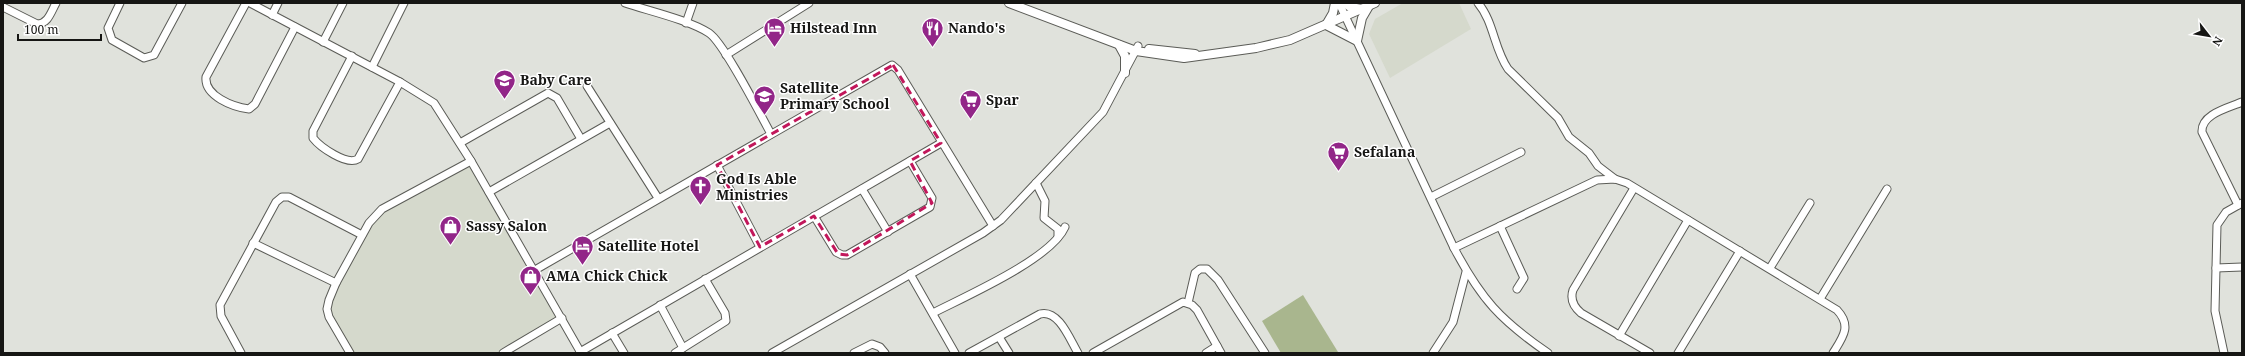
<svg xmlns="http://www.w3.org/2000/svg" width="2245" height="356" font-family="'Noto Serif',serif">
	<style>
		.built { fill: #d5d9cc }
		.pitch { fill: #a9b68e }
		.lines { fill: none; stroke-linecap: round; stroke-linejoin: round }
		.minor-casing { stroke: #5b5c57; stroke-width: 9 }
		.tertiary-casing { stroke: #5b5c57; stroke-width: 10 }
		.minor { stroke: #fff; stroke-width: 7 }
		.tertiary { stroke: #fff; stroke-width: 8 }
		.marked { fill: none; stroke: #c2185b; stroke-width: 3; stroke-dasharray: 8 5; stroke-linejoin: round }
		.labels { text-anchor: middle; stroke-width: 3; stroke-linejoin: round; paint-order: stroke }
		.poi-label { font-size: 14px; font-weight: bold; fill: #161614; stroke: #fff; text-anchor: start }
	</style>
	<rect width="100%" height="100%" fill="#e0e2dc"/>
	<!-- built -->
	<g class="built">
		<polygon points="1403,3 1459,3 1471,29 1390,78 1369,34 1375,19"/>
		<polygon points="471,161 562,318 503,353 350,353 329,317 329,300 375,214"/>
	</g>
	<!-- pitch -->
	<polygon class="pitch" points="1303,295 1338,352 1337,353 1281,353 1262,321"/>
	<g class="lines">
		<defs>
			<g id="minor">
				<polyline points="120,3 108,28 112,40 144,58 154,55 182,3"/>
				<path d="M246 3 206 77C204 96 233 107 249 109L255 104 295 27"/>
				<polyline points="250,3 400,82 434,103 471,161 581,353"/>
				<path d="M625 3C649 11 689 20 709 33 724 43 760 114 771 134"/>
				<path d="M1339 3 1454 248C1481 299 1500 320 1548 353"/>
				<path d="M1478 3C1494 22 1494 49 1508 69L1558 118 1569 137 1589 153 1598 166 1615 179"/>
				<path d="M3 7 37 24C48 24 51 12 56 3"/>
				<polyline points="272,15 278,3"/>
				<polyline points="686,23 693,3"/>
				<polyline points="323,42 343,3"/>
				<polyline points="726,55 809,3"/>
				<path d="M352 56 313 131V138C320 147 347 166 358 159L400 82"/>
				<polyline points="372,67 404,3"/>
				<polyline points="587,86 658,198"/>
				<polyline points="460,143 548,93 557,98 581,139"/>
				<polyline points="717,165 760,247"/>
				<polyline points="1036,183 1045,201 1044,218 1058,229 1058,237"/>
				<path d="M1634 188 1573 290C1570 299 1574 307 1581 313L1650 353"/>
				<polyline points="862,189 888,232"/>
				<polyline points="489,192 610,123"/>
				<polyline points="1431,197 1521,152"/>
				<path d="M2238 205 2202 132C2201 114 2228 108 2242 102"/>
				<polyline points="814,216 836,252 842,255 847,255 930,207 932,198 910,161"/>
				<polyline points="1500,226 1524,278 1517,289"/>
				<polyline points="253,243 336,283"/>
				<path d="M1454 248 1597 180 1615 179 1627 183 1837 310C1852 326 1843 337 1833 353"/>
				<polyline points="1770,268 1810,203"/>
				<polyline points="2216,268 2242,267"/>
				<polyline points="535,270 892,65 898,70 993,226"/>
				<polyline points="910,274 955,353"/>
				<polyline points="1820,299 1887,189"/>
				<polyline points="1188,303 1195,273 1200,269 1207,269 1218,280 1265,353"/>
				<polyline points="660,305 683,348"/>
				<path d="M933 313C966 296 1051 259 1065 227"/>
				<polyline points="612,333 624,353"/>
				<polyline points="1619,336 1688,220"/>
				<polyline points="999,337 1009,353"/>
				<polyline points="580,352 941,143"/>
				<polyline points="241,353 221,316 220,305 276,202 282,197 289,197 362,235"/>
				<polyline points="350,353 329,317 327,309 329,300 336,283 369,223 382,209 471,161"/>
				<polyline points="503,353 562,318"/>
				<polyline points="675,353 726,321 725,313 705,279"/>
				<polyline points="772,353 983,233 1001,220 1103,112 1138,46"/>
				<polyline points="854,353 872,344 880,347 885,353"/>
				<path d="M969 353 1040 314C1059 309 1070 340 1078 353"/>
				<polyline points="1093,353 1183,302 1192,305 1197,310 1221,353"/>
				<polyline points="1206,353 1217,346"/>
				<polyline points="1433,353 1453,322 1466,272"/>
				<polyline points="1678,353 1740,251"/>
				<polyline points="2224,353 2215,311 2217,225 2226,212 2242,203"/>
			</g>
			<g id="tertiary">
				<polyline points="1009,3 1136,51 1184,58 1256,48 1290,40 1375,3"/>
				<polyline points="1335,3 1333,13 1326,25 1357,41 1362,18 1369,6"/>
				<polyline points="1344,3 1350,7 1362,9"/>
				<polyline points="1119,45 1125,56 1125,73"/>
				<polyline points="1149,49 1195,54"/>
			</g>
		</defs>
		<!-- minor casing -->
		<use href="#minor" class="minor-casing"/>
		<!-- tertiary casing -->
		<use href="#tertiary" class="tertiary-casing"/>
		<!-- minor -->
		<use href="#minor" class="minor"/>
		<!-- tertiary -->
		<use href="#tertiary" class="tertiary"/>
	</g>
	<!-- marked area -->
	<path class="marked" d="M893 65 941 143 910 161 932 203 847 255 838 254 814 216 760 247 717 165Z"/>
	<!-- icons -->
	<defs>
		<symbol id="hotel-pin" viewBox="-11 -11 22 30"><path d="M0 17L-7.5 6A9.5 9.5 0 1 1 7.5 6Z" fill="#922688" stroke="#fff"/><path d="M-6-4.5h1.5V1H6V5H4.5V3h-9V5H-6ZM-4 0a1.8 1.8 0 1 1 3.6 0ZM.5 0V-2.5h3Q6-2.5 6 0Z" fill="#fff"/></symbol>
		<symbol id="restaurant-pin" viewBox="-11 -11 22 30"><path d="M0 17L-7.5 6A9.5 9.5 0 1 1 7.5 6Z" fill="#922688" stroke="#fff"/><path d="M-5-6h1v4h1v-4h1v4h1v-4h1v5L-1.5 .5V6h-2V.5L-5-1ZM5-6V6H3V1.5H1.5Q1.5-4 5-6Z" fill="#fff"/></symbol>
		<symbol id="school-pin" viewBox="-11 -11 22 30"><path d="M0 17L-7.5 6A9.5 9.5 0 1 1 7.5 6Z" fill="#922688" stroke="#fff"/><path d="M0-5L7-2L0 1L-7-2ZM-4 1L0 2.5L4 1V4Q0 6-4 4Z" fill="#fff"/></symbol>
		<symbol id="supermarket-pin" viewBox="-11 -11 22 30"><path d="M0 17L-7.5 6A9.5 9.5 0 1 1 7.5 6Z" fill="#922688" stroke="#fff"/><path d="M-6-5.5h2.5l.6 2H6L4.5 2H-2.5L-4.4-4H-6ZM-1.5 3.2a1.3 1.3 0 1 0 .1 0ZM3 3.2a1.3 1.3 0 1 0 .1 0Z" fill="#fff"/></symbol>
		<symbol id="church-pin" viewBox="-11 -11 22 30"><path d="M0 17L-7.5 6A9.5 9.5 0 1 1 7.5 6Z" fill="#922688" stroke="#fff"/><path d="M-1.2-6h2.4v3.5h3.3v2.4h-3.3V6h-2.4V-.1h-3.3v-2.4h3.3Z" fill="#fff"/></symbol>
		<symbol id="shop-pin" viewBox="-11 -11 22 30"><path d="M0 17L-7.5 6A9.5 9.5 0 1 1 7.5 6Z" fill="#922688" stroke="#fff"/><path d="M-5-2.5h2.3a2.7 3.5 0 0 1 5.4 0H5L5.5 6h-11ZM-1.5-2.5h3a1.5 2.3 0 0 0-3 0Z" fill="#fff"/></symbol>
	</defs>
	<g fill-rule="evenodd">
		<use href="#hotel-pin" x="762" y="16" width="25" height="34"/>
		<use href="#restaurant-pin" x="920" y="16" width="25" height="34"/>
		<use href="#school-pin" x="492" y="68" width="25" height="34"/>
		<use href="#school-pin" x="752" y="84" width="25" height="34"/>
		<use href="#supermarket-pin" x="958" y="88" width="25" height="34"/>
		<use href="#supermarket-pin" x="1326" y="140" width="25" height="34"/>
		<use href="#church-pin" x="688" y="174" width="25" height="34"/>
		<use href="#shop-pin" x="438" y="214" width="25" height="34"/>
		<use href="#hotel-pin" x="570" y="234" width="25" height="34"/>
		<use href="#shop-pin" x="518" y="264" width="25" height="34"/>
	</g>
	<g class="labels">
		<!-- poi labels -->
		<g class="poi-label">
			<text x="790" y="33">Hilstead Inn</text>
			<text x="948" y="33">Nando's</text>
			<text x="520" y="85">Baby Care</text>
			<text x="780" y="93">Satellite<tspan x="780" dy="16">Primary School</tspan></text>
			<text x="986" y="105">Spar</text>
			<text x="1354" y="157">Sefalana</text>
			<text x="716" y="184">God Is Able<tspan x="716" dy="16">Ministries</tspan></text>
			<text x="466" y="231">Sassy Salon</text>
			<text x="598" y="251">Satellite Hotel</text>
			<text x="546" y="281">AMA Chick Chick</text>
		</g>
	</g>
	<!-- border -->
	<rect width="2245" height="356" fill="none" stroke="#161614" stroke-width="8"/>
	<!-- north arrow -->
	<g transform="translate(2209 36) rotate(121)" stroke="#ffffff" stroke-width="3" paint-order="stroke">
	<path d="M0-3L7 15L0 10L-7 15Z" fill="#161614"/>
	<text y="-6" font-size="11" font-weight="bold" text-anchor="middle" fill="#161614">N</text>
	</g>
	<!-- scale -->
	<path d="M18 34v6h83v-6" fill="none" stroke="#161614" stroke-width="2"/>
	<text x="24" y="34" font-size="12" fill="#161614" stroke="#ffffff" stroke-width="3" paint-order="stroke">100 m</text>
</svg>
